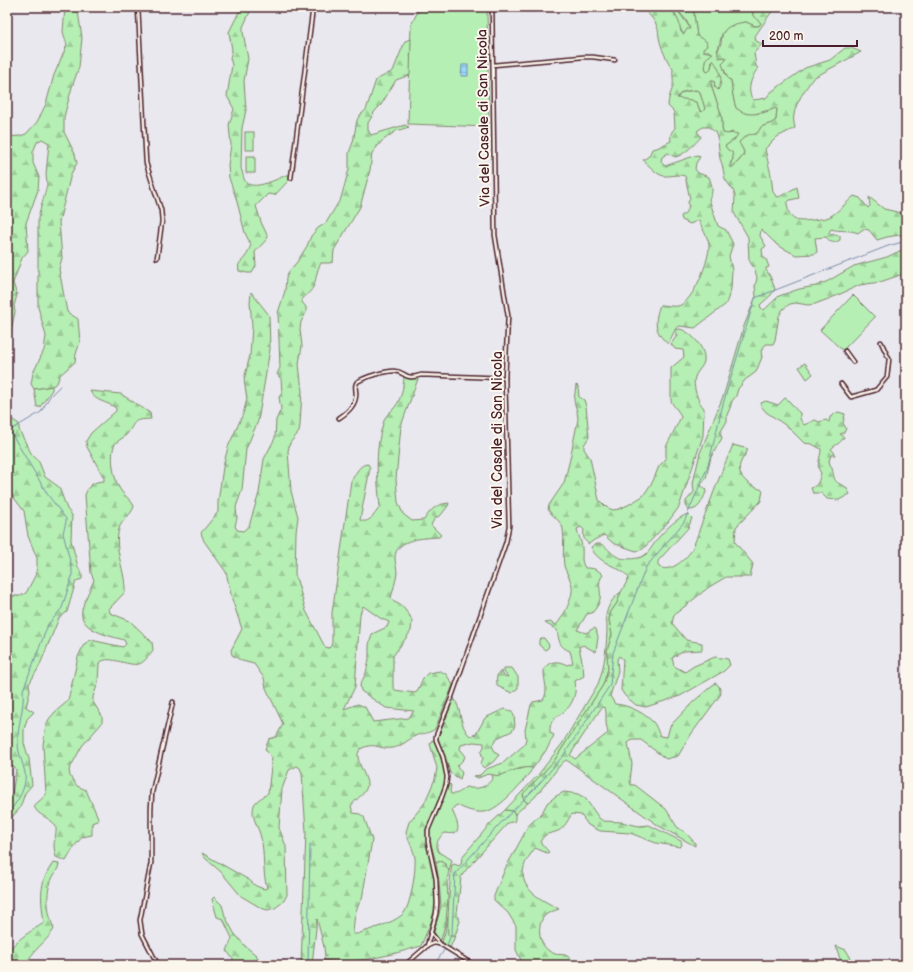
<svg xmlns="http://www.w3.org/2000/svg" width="913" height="972" font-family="'Balsamiq Sans',sans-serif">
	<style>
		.green { fill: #b5efb3; stroke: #80876f }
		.forest { fill: url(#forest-firs); stroke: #80876f; fill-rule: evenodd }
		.water { fill: url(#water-rules); stroke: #788da7 }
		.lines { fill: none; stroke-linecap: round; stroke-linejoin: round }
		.stream { stroke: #788da7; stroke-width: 1 }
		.street-casing { stroke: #4a1f2b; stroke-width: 5.5 }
		.street { stroke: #fbf7ec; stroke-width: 2.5 }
		.labels { text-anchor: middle; stroke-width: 4; stroke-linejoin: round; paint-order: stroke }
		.street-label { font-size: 14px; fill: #4a1f2b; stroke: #fbf7ec }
	</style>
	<defs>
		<pattern id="forest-firs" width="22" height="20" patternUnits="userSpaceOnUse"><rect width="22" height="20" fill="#b5efb3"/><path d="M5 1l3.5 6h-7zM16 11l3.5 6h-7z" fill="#9dcc9a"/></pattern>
		<pattern id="water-rules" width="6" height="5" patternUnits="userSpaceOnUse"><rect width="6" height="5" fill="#97d7f9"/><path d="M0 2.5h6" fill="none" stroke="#84b8d6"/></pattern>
	</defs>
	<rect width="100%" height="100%" fill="#eae8ef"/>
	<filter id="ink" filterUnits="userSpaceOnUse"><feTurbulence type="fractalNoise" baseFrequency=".025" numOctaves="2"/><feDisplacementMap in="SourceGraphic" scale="8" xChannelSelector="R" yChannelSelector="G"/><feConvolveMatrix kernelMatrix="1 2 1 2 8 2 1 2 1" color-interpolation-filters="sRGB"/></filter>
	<g filter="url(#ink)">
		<!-- green -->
		<g class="green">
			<polygon points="420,7 487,7 489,127 408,124 411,25"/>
			<path d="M671 7H675L689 26 690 29 684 34C678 29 678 15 671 7Z"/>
			<path d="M693 7H755L753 11V15L761 23 759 26H755L746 22C737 24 726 26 722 34 720 40 720 45 717 51L723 57H726V60L723 64 725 74 731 80C732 89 733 99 736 108 748 116 763 115 775 108L777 109 776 120 772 123 761 127C756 142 733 130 744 152 742 158 736 165 730 168L731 162 733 159 725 146 735 139 733 132 727 134 723 133C721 127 723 121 721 114 718 103 712 93 711 81H714L715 87 712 61 711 68 707 72 706 71C705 62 702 59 711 54L709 51H703L697 36Z"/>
			<path d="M696 90 700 92C701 98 704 103 705 109L703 112 700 111 697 103 691 100 677 99C681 90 688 92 696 90Z"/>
			<rect x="245" y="132" width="9" height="18"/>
			<rect x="246" y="156" width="9" height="17"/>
			<polygon points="853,295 875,317 843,350 840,348 820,330"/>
			<polygon points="805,363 813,374 807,379 799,367"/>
			<polygon points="52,386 52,390 40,407 37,407 34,389"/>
			<path d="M621 592 617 603 610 613 609 620 612 634 607 651 608 669 603 685 554 761 524 794V800L528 803 516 813 515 815 513 811 505 810 538 775 562 744 598 684C605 666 607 644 607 625 607 622 606 619 606 616 607 607 613 597 621 592Z"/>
			<path d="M526 767 533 768C525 780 500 810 484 812 475 813 464 809 457 805L454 807 452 810C456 820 466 837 445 833 439 836 433 847 440 853 443 855 448 857 452 860L449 871 445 864 441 861 436 863 429 836 430 829 438 813 448 784 451 785 450 791 451 794C461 794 459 791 466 787 477 790 486 788 493 778L492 774 499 776 511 770 521 769Z"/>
			<polygon points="448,917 448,933 450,936 455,936 450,948 442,942 445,932"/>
		</g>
		<!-- forest -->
		<g class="forest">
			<polygon points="65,7 79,7 78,11 82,38 79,67 72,87 64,117 64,132 75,154 77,163 71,174 59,222 62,258 59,269 67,312 78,319 80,342 76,354 75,362 60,375 57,383 52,386 34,389 31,384 33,373 44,350 46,336 38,307 38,218 47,185 46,174 49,143 42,139 37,142 33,152 33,163 39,177 38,190 26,223 28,251 22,258 13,283 17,295 14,306 15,312 7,350 7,137 20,136 26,134 37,122 46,104 54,75 67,45 63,32"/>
			<path d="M245 7H251L249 14 243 27V32L248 59 244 81 246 110 242 128 241 168C243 173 243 180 247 183 255 190 278 179 286 175H289V180L275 195 268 194 256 206 261 222 268 237 267 239 255 252 256 266 252 273H247L239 271C237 262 241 263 245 257 248 254 249 249 251 245L245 233 236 198 229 178 228 165 231 145 229 125 234 109 227 96 232 65 230 58 232 50 229 32 240 10Z"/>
			<path d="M642 7H671L679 22 681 32 684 34 687 29H690L686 20 675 7H693L697 36 706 41 707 46 703 49V51L713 53C703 61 704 58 706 71L708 72 711 68 713 60C720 69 724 80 718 90L715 87 714 81H711C712 93 718 103 721 114 723 121 721 127 723 133 728 135 732 132 738 134L735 139 725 146 728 150 732 152 733 159 731 162V168C734 166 744 157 744 152 743 149 740 145 739 142 742 140 745 136 748 135 758 133 755 138 761 127L772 123 776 120 777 109 775 108C772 110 769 110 765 111 753 115 747 116 736 108 733 99 732 89 731 80L728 79 722 64 726 60V57L719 58C716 52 719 49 721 43 722 40 721 36 723 33 727 25 738 23 746 22L755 26H759L761 23 753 16V11L755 7H775L755 36 756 41 762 44 754 53 756 66 758 68C752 76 745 92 754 100L766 98 771 92 805 68 830 60 845 48H851L861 52 813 78C807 87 795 103 794 115 793 119 794 123 795 128L777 137 765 149 771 175 773 192 776 196 779 197 797 187 799 198 790 200 787 203C789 222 797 222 813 220 818 219 825 219 829 217 837 213 847 202 854 196L860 198 868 208 870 206 869 197 884 209 906 214V234L887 237 877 240 869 230 863 229 858 233C849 229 840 232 831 229L829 232 830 234 840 236V240C833 244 831 243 826 237L815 238 817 252 814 254 796 255 777 245 761 229 760 236 766 246 762 249 763 257 766 259 769 267 766 268V270L770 276 775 289 771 295 760 305 761 308 764 310 779 296 799 289 816 286 828 281 854 266 887 257 906 248V273L880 282 860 285 836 296 815 304 808 305 796 303 790 304 783 309 779 316 775 340 773 344H766L763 348 761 351 762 357 756 372 745 380 738 389 736 396 732 401 730 408 727 415V421L720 433 722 438 711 457 706 478 702 483 701 486 705 488 706 492C702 501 699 511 688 510L686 505V501L694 492 693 483 700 453 724 394 744 326 756 296 755 286 757 278 755 270 749 260 748 237 734 213 735 196 733 190 725 179 722 164 720 159 718 140 715 132 709 127H703L697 131 701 137C696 143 683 156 675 157L668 153 662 157 661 162 665 166 694 156 698 155 700 157 696 163 695 169 698 173 709 177C712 185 714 192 709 199L718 226 726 230 733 244 729 256 732 270 731 289 726 304 695 328 680 326 676 328 668 344C654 332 654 321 660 305 666 305 673 307 678 306 693 303 710 259 709 245 708 236 701 228 699 220L690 224 682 220 681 216C688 212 689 209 688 202L690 199 685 176C678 174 673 176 666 176 658 177 649 165 643 160L649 156 652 149 657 148 671 141C670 135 671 132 675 128L674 112 668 106C668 98 671 93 673 86 674 80 672 74 673 69 666 60 661 48 659 37 658 33 659 30 657 27 655 19 647 14 642 7ZM696 90 700 92C701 98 704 103 705 109L702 112 700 111 697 103 691 100 677 98C681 90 688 91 696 90Z"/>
			<path d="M411 39 410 75 396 80 381 105 375 111 368 123V130L371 135 405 125 409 127 396 131 382 141 372 153 370 170 360 207 334 250 333 262 329 263H321C312 279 321 284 302 299V302L306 307V313L301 322 300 329 302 346 299 364 302 391 300 425 299 432 290 443 288 451 291 491 298 517 296 532 295 574 306 611 325 647 329 648 331 646 332 642V613L351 481C356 474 359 464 368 464L370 468 360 520C369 525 375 513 380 507 377 477 374 447 385 418 387 414 392 411 395 407 402 398 403 387 404 377L411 379H418L401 426 396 479 398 502 403 514 412 521 424 520C430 510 436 504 449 503L448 506 441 515 435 518 431 525 441 535 439 537C425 538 395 538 395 558 395 563 397 568 397 573 396 581 393 590 391 598L394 602 401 605 410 616 412 621 411 631 393 656V687L395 690 414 693 417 692 423 678 428 673 440 671 446 674 453 685 435 729C428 734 422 733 415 736 408 740 400 747 393 748 378 750 376 741 360 749 359 751 358 753 358 755 357 765 371 781 366 789 363 796 355 799 351 806L353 813 360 814 364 817 372 840 362 899C354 910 354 921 353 934H357C371 929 391 924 402 915 411 908 416 869 415 858 414 850 408 840 406 832L409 822 424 804 435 779 437 768 430 744 432 740 435 742 446 773V779L444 787 426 829 427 841 434 876 436 898 434 915 421 946C390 955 356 965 323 960L325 957 324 947 317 919 312 965H301L306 832 302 773 300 768 297 766 289 770 282 789 279 828 286 846 287 895 283 902 275 908 267 910 261 908 241 896 221 872 205 858 202 853 249 880 256 886 264 889 267 888C262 871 265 854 261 838 259 827 250 817 254 805 257 799 264 797 268 793L272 758 265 749 269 739 276 737 283 724 266 688 264 678 254 664 242 661 232 655 231 650 242 629 232 599 226 572 204 541 201 533 218 512V502L223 467 228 447 243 414 247 399 244 380 250 355 252 326 250 302 251 292 269 315 270 349 258 421 246 449 242 490 236 507 237 518 235 526 237 530 243 531 249 526 259 493 264 459 275 438 276 420 281 409 279 397 282 393 281 379 277 374 280 368 278 313 285 291 286 278 289 271 297 262 307 246 311 236 318 228 326 223 341 198 349 169V153L353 142 357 120 360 115 366 110 376 80 393 71 405 41ZM363 606 380 618 389 622 387 627 372 634 369 645V659L366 673 360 685 361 691 386 708 414 711 408 718 373 722 365 707 358 704 344 709 355 687 360 614Z"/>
			<path d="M680 329C691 332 706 348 704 361 703 367 697 371 695 377 692 385 698 403 704 408L703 436 679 507 668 522 643 549 636 551 613 543 604 535 594 540 589 544C583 540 583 536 584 530L581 527 577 529C578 535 582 542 582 548 583 557 580 559 585 568 593 568 598 569 603 575 596 583 602 590 600 599 599 605 595 609 592 613L587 614 577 630 586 633 594 628 596 629 598 637 596 652 583 645 579 647 583 666 584 676 575 681C577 692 573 704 565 711 556 718 549 719 550 733L554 735 547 749 533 768C521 766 510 772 499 776L488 774 478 778 474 776 480 775 486 769 503 763 524 745 526 739 525 730 531 705 533 702 543 700C549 691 544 682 544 672 544 665 552 661 558 662 561 662 565 664 567 665L573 663 570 651C559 647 559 641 557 630L545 623 550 622 556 625C563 618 574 596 572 586 571 579 566 573 564 566 562 554 565 540 563 529 561 520 552 517 548 509L549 505 564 483 570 459 578 419 577 411 574 401 576 385 578 386 579 397 584 400 586 406 589 437 584 445V449L590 458 599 500 606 507 613 510 619 509 628 505 643 496 653 481 659 466 666 459V447L681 417C679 410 674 408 671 401V368L684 357 683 350 675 349 671 344 676 337V330Z"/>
			<path d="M90 391 121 394 150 413 151 419C132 420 137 420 127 434 124 438 118 440 115 444 109 455 114 483 122 492 126 497 131 500 134 506 132 515 121 520 119 529 113 550 126 571 125 592L109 609 110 613 130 621 152 642 153 650C150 654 145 662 139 664 128 667 106 653 99 664L98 683 93 697V702L102 716V723L82 746 69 770 70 776 77 786 86 790 99 820 92 823V835L82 837 74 847 66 861 56 857C55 853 54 849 54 845 54 839 58 831 55 825 50 817 37 816 34 806 38 801 43 799 46 794L43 745 46 725 49 719 55 712 68 701 78 657 84 644 91 640 123 647 126 644 124 640C110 636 78 630 82 610 84 600 90 590 94 580L91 573 85 495C89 484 93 482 104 481V478L87 447 86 441 91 433 116 411V408C106 401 95 402 90 391Z"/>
			<path d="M785 398C791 401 794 409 800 413V419L804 425 815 420 819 422 826 420 829 422 830 417 838 412 845 414 843 423 846 428 844 433 840 434 844 437C839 445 837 443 831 449L834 452 835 455H831L829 461 830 464V466L832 468C835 481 833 481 846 487L850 494 839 500 827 499 821 493H813L811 488C818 486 819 480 821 473 815 466 821 458 821 449L812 444 804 443 788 427 766 412 761 406V403L766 401 778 405Z"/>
			<polygon points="7,416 19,424 19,430 31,453 39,462 45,477 59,487 67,509 72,515 71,540 78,567 82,574 82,579 76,581 67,612 59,618 39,667 29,684 30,691 26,707 34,712 27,719 24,730 24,743 29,759 32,785 25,793 20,808 7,823 7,802 12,794 16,770 14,767 7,765 7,591 13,596 20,596 26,593 35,576 37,568 37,558 28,536 24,511 11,494 7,482"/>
			<path d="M733 445 748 449C746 455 742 458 740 464 736 478 752 487 763 490L761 501 736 527 735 542 753 564 750 577H726L709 587 674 615 672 623 686 640 702 643V650L684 651 672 658 674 666 685 672 694 666 715 657 728 659 730 665 724 671 680 696 646 707 636 705 625 696 621 690 623 659 619 656 617 660 618 671 610 696 615 704C628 705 643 712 653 722 656 725 658 732 660 736L667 737 670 726 693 702 715 683 719 686 721 694 692 733 678 756 666 759 641 740H632L628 743 632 764 630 781 631 785H635L666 809 677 827 685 832 695 843V846L659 826 574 765 566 760 562 763 535 797 528 803 524 800 523 794 554 761 603 685 608 669 607 651 612 634 609 620 610 613 617 603 621 592 629 578C620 565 598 565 591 547 603 538 607 551 616 556 622 560 631 559 638 558 649 556 652 545 659 537 666 529 678 517 688 514L692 518 688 528 658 561V566C669 574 684 561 691 551 695 544 698 533 701 525 712 498 721 471 733 445ZM602 707 605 708 606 712V723L608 733 575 759 570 755Z"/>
			<polygon points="541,638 544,638 549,645 548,648 545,650 539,645 539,640"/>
			<path d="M504 668H512L518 677V688L512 693 497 686C497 680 495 675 501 671L504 676 508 677 504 672Z"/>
			<path d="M454 698C462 710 459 726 470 736L476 734 485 718 504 709 512 711 514 716 515 726 512 731 497 738 492 746 496 753 499 755 493 762 484 768 480 764 483 759 481 752 484 747V743L473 742 461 745 460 749 465 755 464 759 457 766 462 773 460 779 450 773 445 756 438 738Z"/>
			<path d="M564 792 578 794 585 798 599 818 603 821 621 822 639 826 649 825 681 841 682 845 680 847 656 843 630 833 600 831 588 825 581 815 572 814C568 819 565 828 558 831 549 835 546 831 540 842L549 852 547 853 535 848C531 854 525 861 524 867 518 890 543 900 559 909 548 913 542 914 540 926 538 938 543 950 555 954 558 955 562 954 565 955 569 956 573 962 576 965H529L521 960 516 950V926L508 913 494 900V896L505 869 529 825 542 813 547 803 556 796Z"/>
			<path d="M505 810 513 811 515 815V821L508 823 466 870 461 877 457 914 460 921 455 936H450C449 935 448 935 448 934 447 930 450 872 452 865L454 864 459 866 461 864 462 857 490 824Z"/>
			<polygon points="441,861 445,864 449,871 447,880 448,898 446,921 441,940 438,939 434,932 441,906 439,882 436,863"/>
			<path d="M53 863 59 864C58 871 53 875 51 881 45 895 48 915 54 929 47 942 31 951 26 965H7C7 962 6 958 7 955 9 944 34 929 44 923 41 899 38 884 53 863Z"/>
			<polygon points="214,897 222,905 225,916 234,933 245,946 256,955 263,965 234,965 233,959 227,951 232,938 223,919 217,917 212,899"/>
			<polygon points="836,946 846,950 855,965 844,965 840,959"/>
		</g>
		<!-- water -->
		<polygon class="water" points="462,65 468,65 468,76 461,76"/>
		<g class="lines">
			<!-- stream -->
			<g class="stream">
				<path d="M7 426 48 495 66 519V522L63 533 72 569V576L62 608 48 625 23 690C25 708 17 725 18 743 18 753 23 763 25 773 27 788 17 803 7 814"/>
				<polyline points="11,430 41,412 50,396 60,386"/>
				<polyline points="308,965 310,844"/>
				<polyline points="434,965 447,946 452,931 455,874 496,828 538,785 563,756 610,685 613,653 646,567 684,522 708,466 723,404 755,298 888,246 906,241"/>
			</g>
			<defs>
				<g id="street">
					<polyline points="138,7 146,163 161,210 162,221 157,258"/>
					<polyline points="493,65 583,57 593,57 615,60"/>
					<polyline points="291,178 313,7"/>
					<polyline points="845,351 853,362"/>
					<polyline points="841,384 851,397 876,390 887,377 889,359 881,342"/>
					<path d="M339 418C348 412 356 405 356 394 356 389 354 386 357 382 365 377 385 371 394 371 406 371 403 381 421 375L505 378"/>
					<polyline points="431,933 440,944"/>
					<polyline points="427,946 434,943 440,944 474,965"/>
					<polyline points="158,965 142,934 140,920 151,863 151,809 152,792 173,702"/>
					<polyline points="405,965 427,946 436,914 437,904 436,879 428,842 428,830 441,799 446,785 447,777 443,757 436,740 436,736 451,699 506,542 509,526 505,378 508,316 495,235 492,7"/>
				</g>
			</defs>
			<!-- street casing -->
			<use href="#street" class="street-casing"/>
			<!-- street -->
			<use href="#street" class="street"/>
		</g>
	</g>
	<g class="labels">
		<!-- street labels -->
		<g class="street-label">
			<text transform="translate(483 118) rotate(-91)" y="5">Via del Casale di San Nicola</text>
			<text transform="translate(497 440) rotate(-90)" y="5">Via del Casale di San Nicola</text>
		</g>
	</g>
	<!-- margin -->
	<rect width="913" height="972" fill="none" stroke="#fbf7ec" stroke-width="24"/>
	<rect x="12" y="12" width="889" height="948" fill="none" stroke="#4a1f2b" stroke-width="1.5" filter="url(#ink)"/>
	<!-- scale -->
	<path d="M763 40v6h94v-6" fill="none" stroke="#4a1f2b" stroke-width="2"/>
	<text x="769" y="40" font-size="12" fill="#4a1f2b" stroke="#fbf7ec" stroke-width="3" paint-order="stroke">200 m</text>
</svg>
